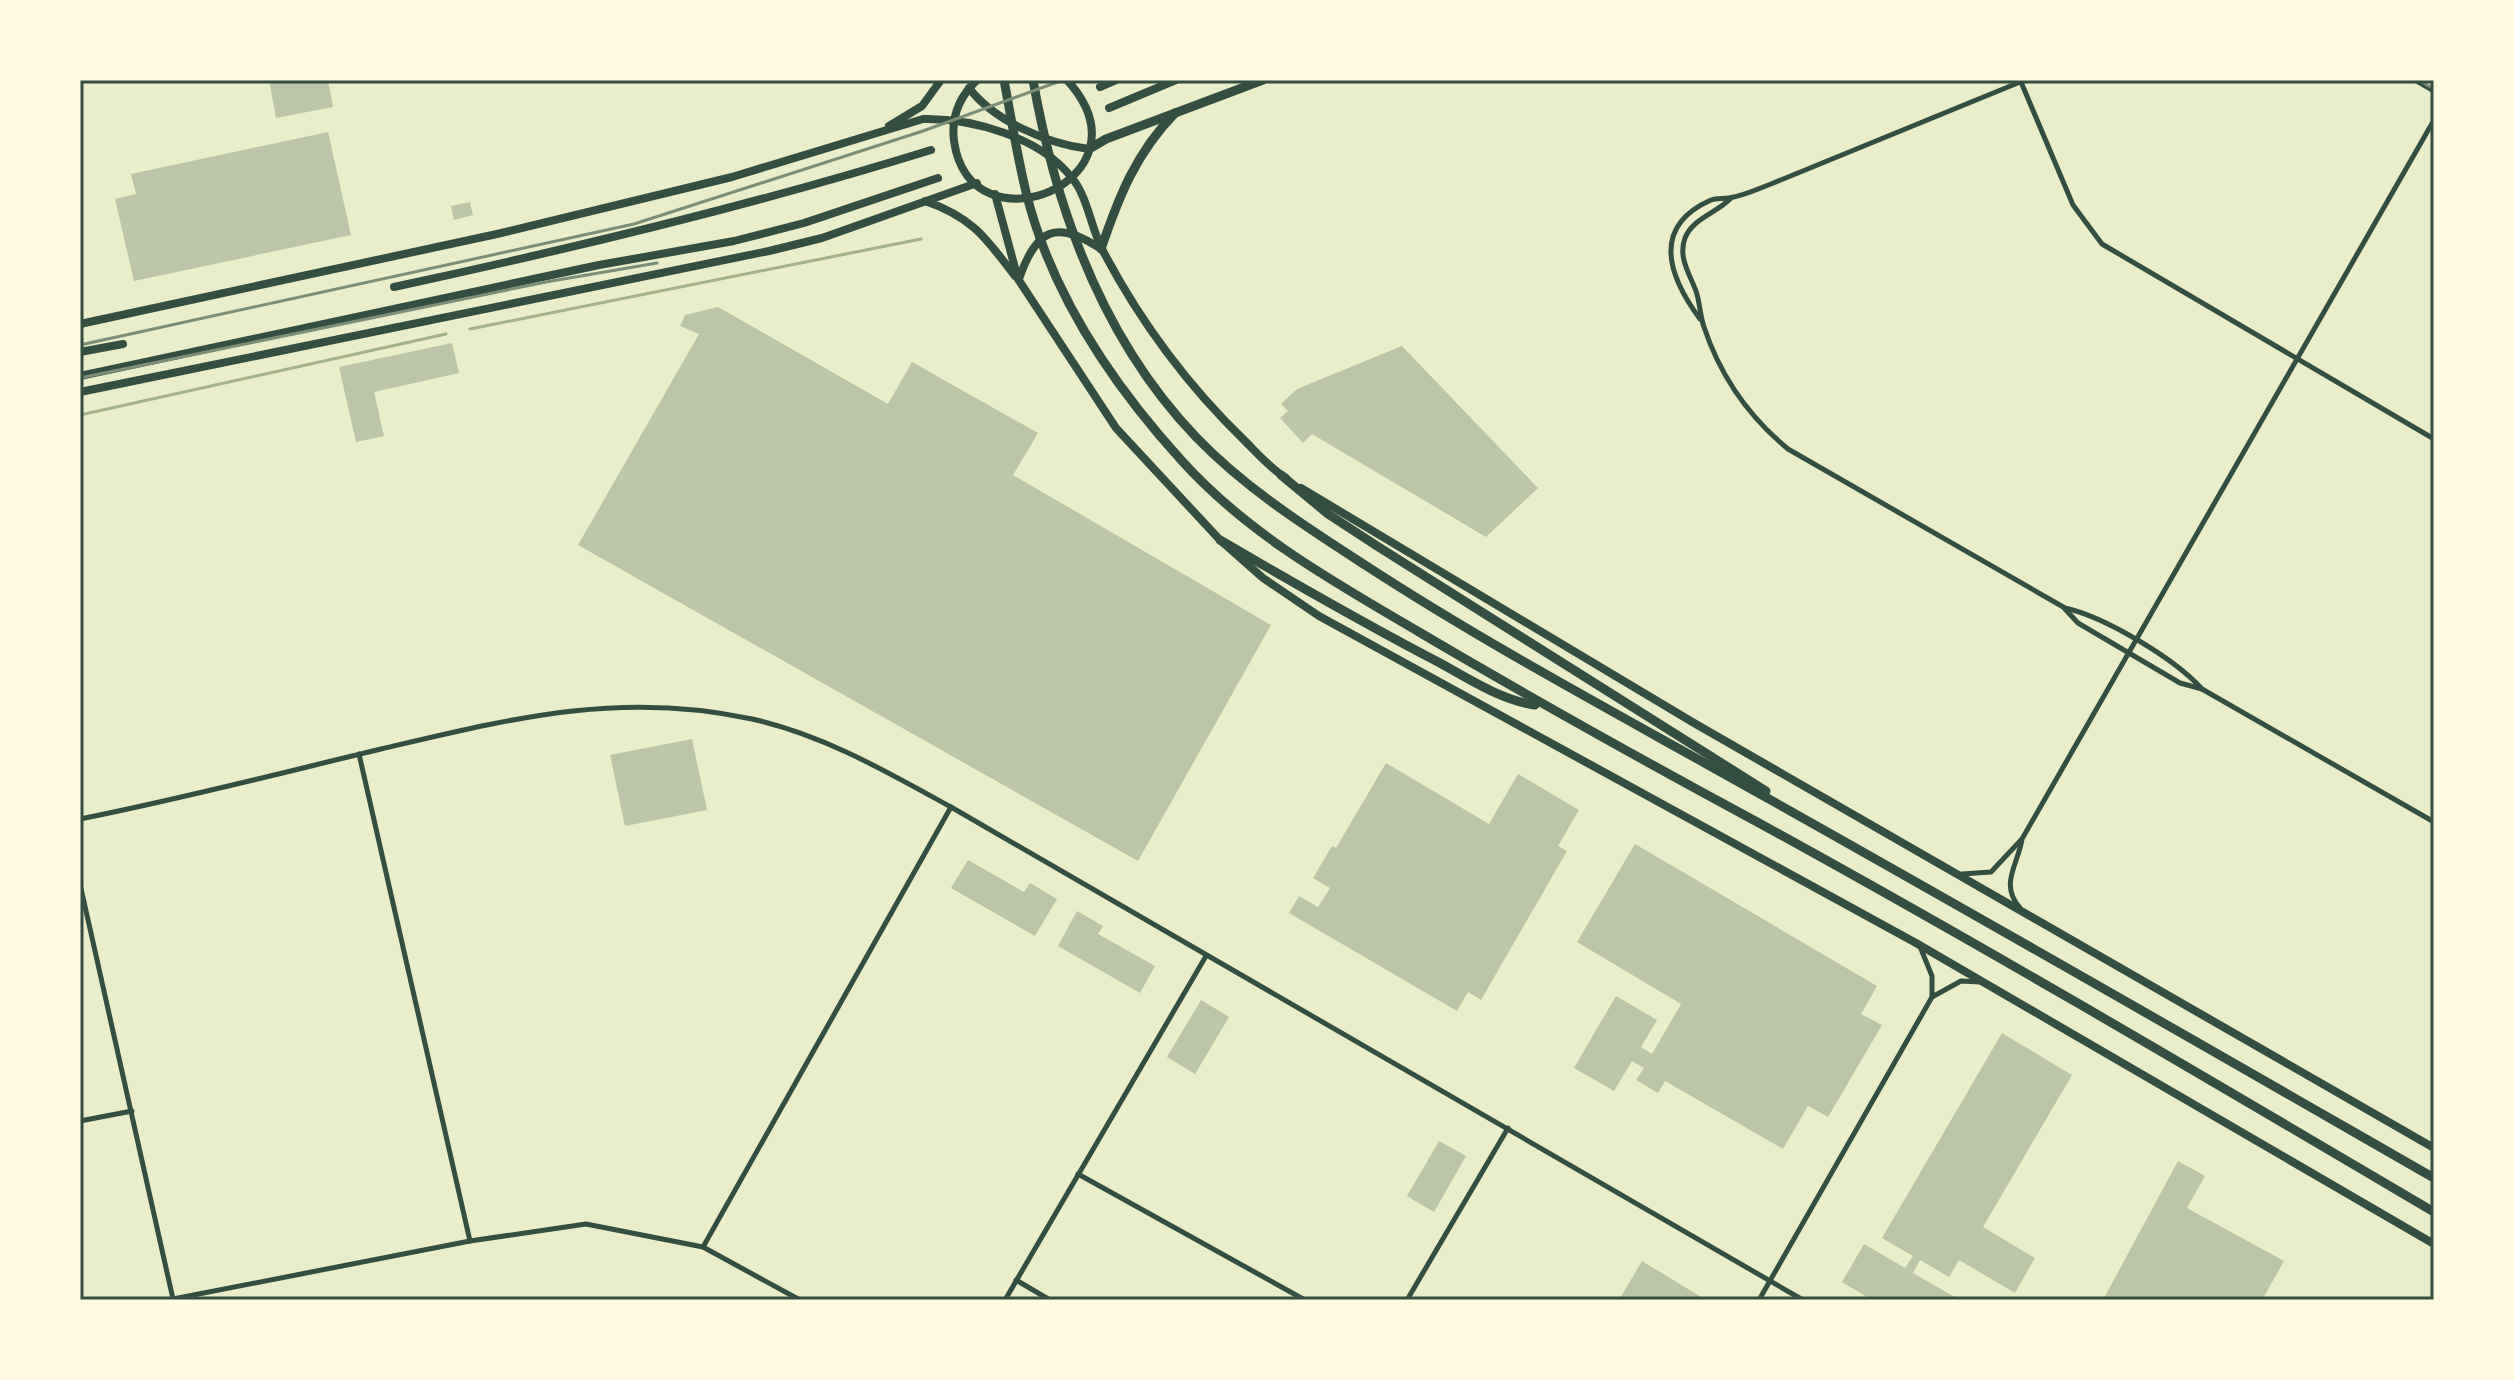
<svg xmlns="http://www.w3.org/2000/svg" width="2514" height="1380" font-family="Figtree,sans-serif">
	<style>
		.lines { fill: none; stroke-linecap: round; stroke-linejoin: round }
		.stream { stroke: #a3b18a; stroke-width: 3 }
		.building { fill: #bcc5a7 }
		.minor { stroke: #344e41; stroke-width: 5 }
		.primary { stroke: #344e41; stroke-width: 8 }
		.motorway { stroke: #344e41; stroke-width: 9 }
		.rail { stroke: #7c8e77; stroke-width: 3 }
		.neatline { fill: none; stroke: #344e41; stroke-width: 3 }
	</style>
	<rect width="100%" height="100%" fill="#e9edc9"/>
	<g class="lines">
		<!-- stream -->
		<g class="stream">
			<polyline points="470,329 921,239"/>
			<polyline points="80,415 446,334"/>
		</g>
	</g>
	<!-- building -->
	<g class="building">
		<polygon points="269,80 328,80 333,107 276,118"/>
		<polygon points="328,132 351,235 134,281 115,199 136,194 131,174"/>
		<polygon points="470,202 473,215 454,220 451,206"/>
		<polygon points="718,307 888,404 912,362 1038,433 1013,475 1271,625 1138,861 578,545 699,334 680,326 685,315"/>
		<polygon points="452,343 459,373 374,392 384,436 356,442 339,367"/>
		<polygon points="1402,346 1538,488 1486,537 1312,434 1303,443 1280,418 1288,411 1281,404 1297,389"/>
		<polygon points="692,739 707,810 625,826 610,755"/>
		<polygon points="1386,763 1489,824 1518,774 1579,810 1558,846 1567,851 1481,1000 1468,992 1457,1011 1289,913 1299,896 1318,907 1330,888 1313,878 1332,846 1336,848"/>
		<polygon points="1635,844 1877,986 1861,1014 1882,1025 1828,1117 1808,1106 1783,1149 1665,1081 1658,1093 1636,1080 1644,1068 1632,1061 1614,1091 1574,1068 1616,996 1657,1020 1641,1047 1652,1054 1681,1004 1577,942"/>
		<polygon points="968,860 1024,892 1030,883 1057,899 1035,936 951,888"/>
		<polygon points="1077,911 1103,926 1098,934 1155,966 1140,993 1058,946"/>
		<polygon points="1201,1000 1229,1017 1195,1074 1167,1057"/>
		<polygon points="2002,1033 2072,1075 1983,1227 2035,1258 2015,1293 1959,1260 1949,1277 1920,1260 1913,1273 1960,1300 1872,1300 1842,1282 1864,1244 1905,1268 1913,1256 1882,1238"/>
		<polygon points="1439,1141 1466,1156 1434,1212 1407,1196"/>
		<polygon points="2178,1161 2205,1176 2187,1208 2284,1261 2262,1300 2103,1300"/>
		<polygon points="1642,1261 1706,1300 1619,1300"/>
	</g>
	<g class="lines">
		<!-- minor -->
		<g class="minor">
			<polyline points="2415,80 2434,91"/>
			<polyline points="2021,82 2073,205 2102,244 2434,439"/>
			<path d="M1731 198C1717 213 1693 218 1685 238 1678 257 1689 273 1696 291 1700 303 1700 316 1704 327 1720 375 1749 417 1788 449L2065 608C2105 617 2174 658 2202 689"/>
			<path d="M1700 319C1669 277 1650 227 1711 200 1717 198 1722 199 1729 198 1743 196 1758 189 1771 184L2025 80"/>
			<polyline points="2065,609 2078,623 2180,683 2202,689 2434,822"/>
			<polyline points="359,754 470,1241"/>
			<path d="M80 819C181 799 281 773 381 749 509 719 620 690 752 719 824 735 887 772 951 807L1803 1300"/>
			<polyline points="1962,874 1991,872 2021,840"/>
			<polyline points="80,884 173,1299"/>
			<path d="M2020 908C1999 884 2018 865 2022 839L2434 120"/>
			<polyline points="1921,949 1932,976 1932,996"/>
			<polyline points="80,1121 132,1111"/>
			<polyline points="1078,1174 1305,1300"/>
			<polyline points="703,1247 951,807"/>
			<polyline points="1016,1280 1050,1300"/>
			<polyline points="173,1299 470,1241 586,1224 703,1247 800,1300"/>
			<polyline points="1005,1300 1206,956"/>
			<polyline points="1407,1300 1508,1128"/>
			<polyline points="1759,1300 1932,997 1961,981 1980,982"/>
		</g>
		<!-- primary -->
		<g class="primary">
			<path d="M977 80C960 96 951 117 954 141 970 256 1158 180 1067 80"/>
			<polyline points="1100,87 1116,80"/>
			<path d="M969 88C994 121 1048 144 1089 149"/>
			<polyline points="1109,108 1176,80"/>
			<polyline points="889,126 922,106 941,80"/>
			<polyline points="995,194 1018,279 1116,428 1220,540 1263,578 1319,616 1916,943 2434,1244"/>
			<path d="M925 201C972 217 986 238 1015 276"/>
			<path d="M1019 279C1036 229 1056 219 1101 249"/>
			<path d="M394 287C575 248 754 205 931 150"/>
			<path d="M80 324 497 234 732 177 923 119C972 118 1040 137 1072 178 1088 197 1091 229 1103 251 1141 323 1187 385 1245 441 1258 454 1271 469 1286 478"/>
			<polyline points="80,352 123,344"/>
			<polyline points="80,376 599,265 734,241 804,223 938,178"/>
			<polyline points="80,392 769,251 822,238 977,183"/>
			<polyline points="1301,488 1694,723 2434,1148"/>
		</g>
		<!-- motorway -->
		<g class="motorway">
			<path d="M1004 80C1011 117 1017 155 1026 192 1051 294 1112 384 1182 461 1249 535 1334 582 1419 632 1531 698 1644 761 1759 823 1987 948 2210 1080 2434 1212"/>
			<path d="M1033 80C1056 210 1102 339 1196 437 1245 488 1306 527 1365 565 1474 636 1588 698 1701 761 1947 898 2190 1038 2434 1178"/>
			<polyline points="1089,149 1106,139 1263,80"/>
			<path d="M1101 249C1119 196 1136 153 1175 113"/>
			<polyline points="1281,475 1328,514 1377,546 1766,791"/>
			<path d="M1220 540C1292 582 1365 624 1440 663 1469 679 1501 700 1535 705"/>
		</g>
		<!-- rail -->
		<g class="rail">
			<polyline points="2419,80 2434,89"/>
			<polyline points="80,345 634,224 923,131 1063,80"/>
			<polyline points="80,378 546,282 657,263"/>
		</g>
	</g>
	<!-- border -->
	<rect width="2514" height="1380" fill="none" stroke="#fefae0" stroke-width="164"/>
	<rect x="82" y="82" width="2350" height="1216" class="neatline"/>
</svg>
